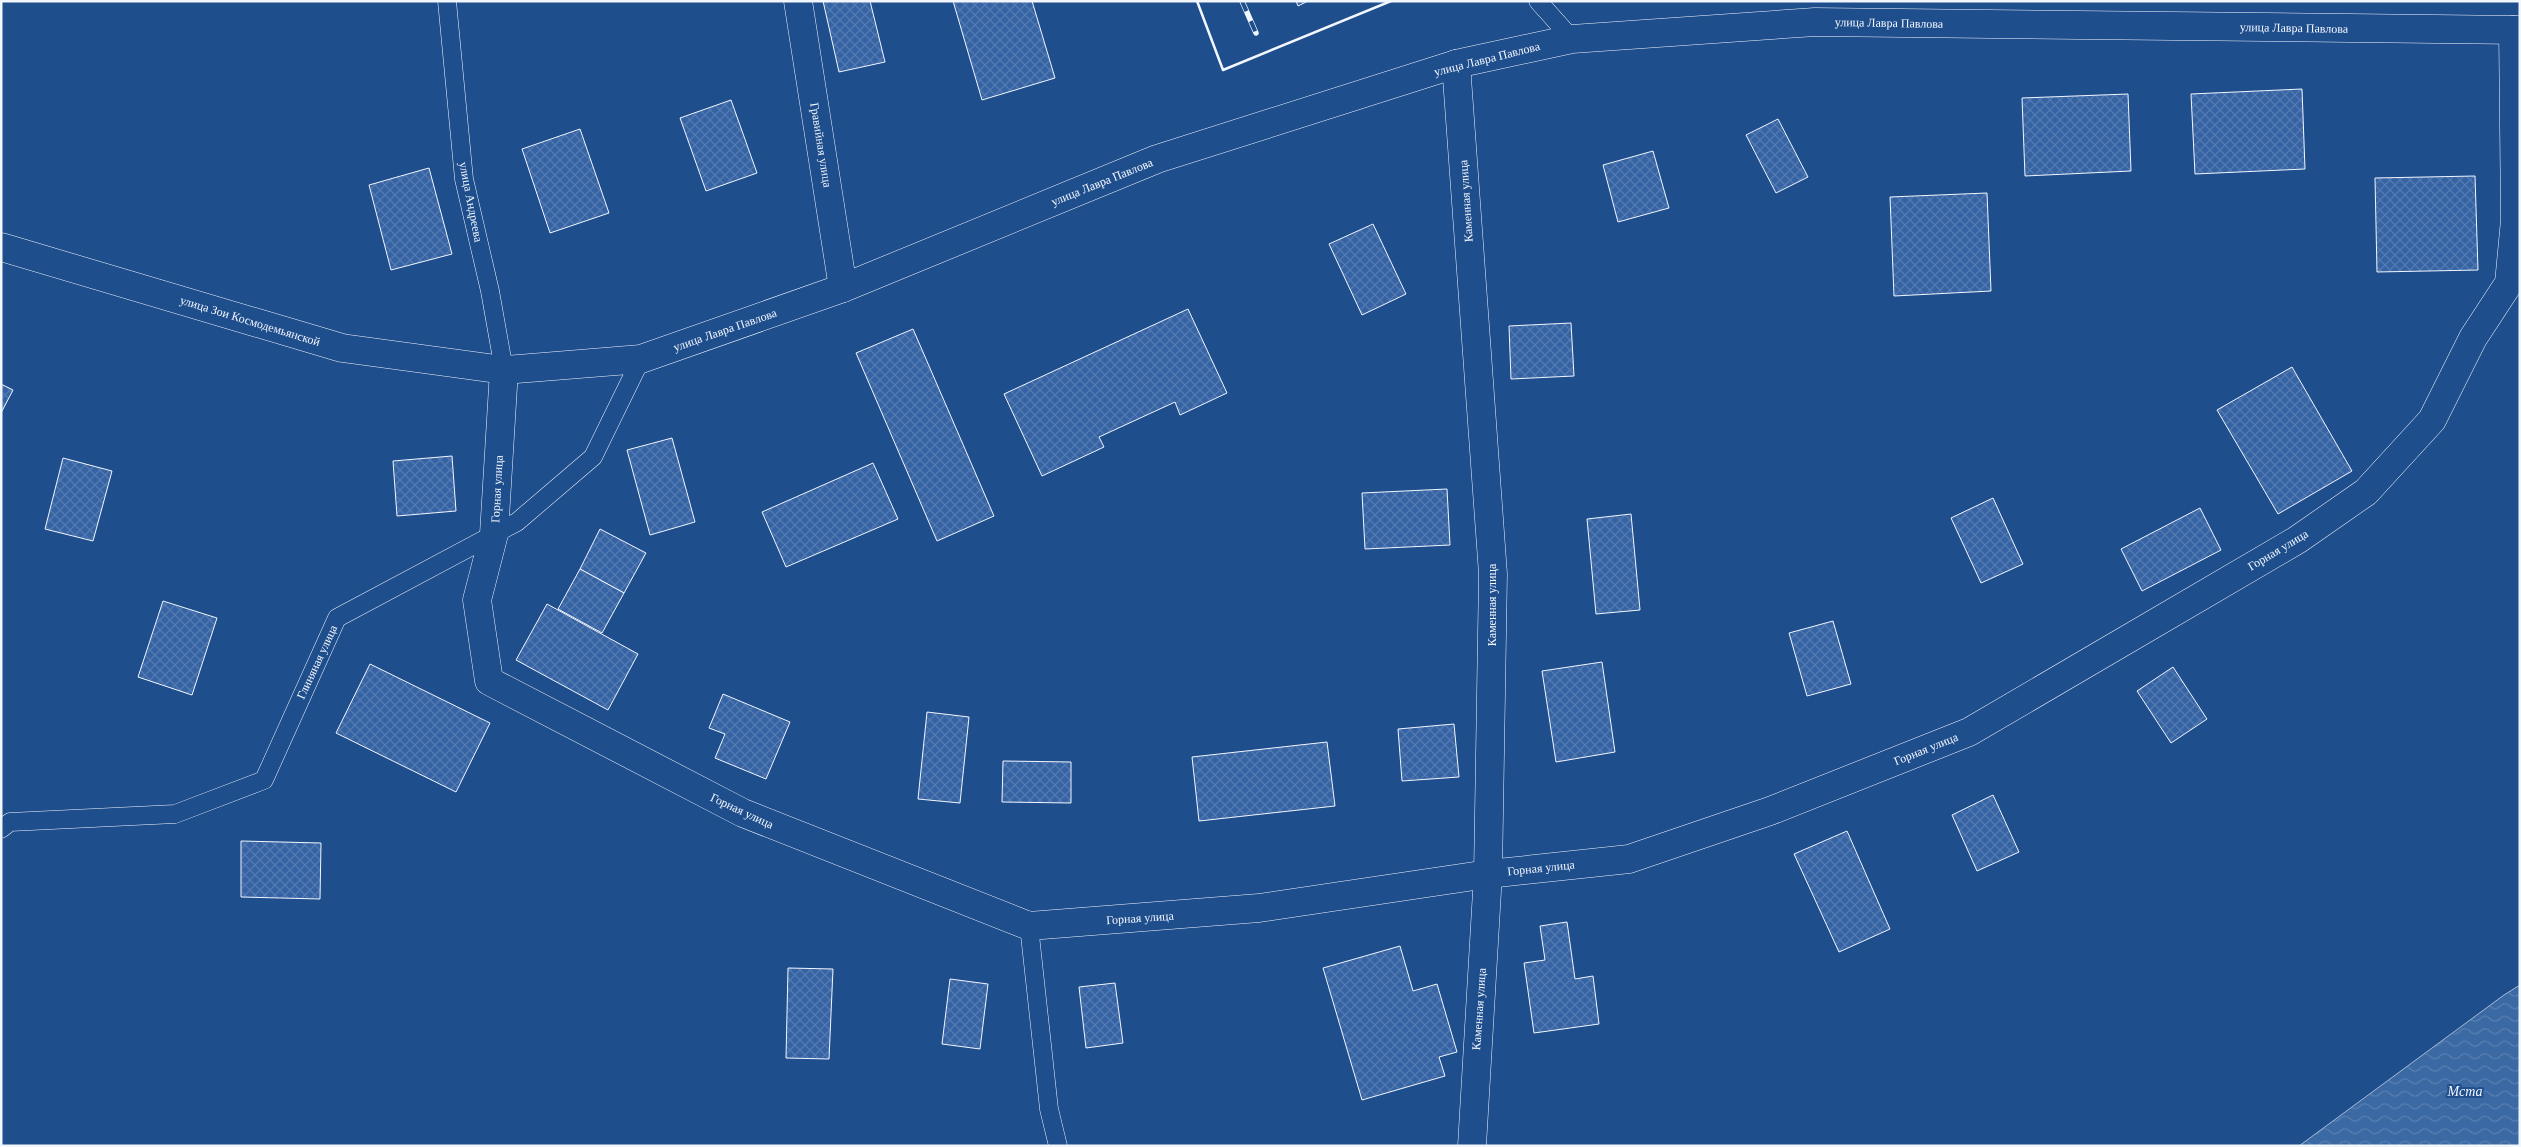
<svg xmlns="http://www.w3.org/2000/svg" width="2521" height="1147" font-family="'Times New Roman',serif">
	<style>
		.water { fill: url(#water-waves); stroke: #a8bbd7 }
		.building { fill: url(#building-cross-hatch); stroke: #f2f6ff }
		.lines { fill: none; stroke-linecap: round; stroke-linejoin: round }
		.lane-casing { stroke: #f2f6ff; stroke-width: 19 }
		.street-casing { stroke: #f2f6ff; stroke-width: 29 }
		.primary-casing { stroke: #f2f6ff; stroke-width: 29 }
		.lane { stroke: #1f4e8c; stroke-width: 18 }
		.street { stroke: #1f4e8c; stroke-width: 28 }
		.primary { stroke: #1f4e8c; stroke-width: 28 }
		.rail-casing { stroke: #f2f6ff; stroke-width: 5.5 }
		.rail { stroke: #1f4e8c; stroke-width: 4; stroke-dasharray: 11; stroke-linecap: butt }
		.wall { stroke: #f2f6ff; stroke-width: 2.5 }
		.labels { text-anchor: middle; stroke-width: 4; stroke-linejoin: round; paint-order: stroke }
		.street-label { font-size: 12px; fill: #f2f6ff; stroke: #1f4e8c }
		.water-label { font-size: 14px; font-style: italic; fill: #f2f6ff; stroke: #1f4e8c }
	</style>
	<defs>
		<pattern id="water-waves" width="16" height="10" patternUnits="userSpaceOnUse" patternTransform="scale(1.25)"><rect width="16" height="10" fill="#3b69a3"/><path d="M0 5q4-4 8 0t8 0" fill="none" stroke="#587fb1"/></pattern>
		<pattern id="building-cross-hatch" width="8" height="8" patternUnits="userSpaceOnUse" patternTransform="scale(1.25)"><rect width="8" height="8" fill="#3563a3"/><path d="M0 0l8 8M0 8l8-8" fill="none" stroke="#537ab1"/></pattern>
	</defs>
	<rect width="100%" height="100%" fill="#1f4e8c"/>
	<!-- water -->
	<polygon class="water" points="2520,985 2520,1146 2299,1146 2504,995"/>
	<!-- building -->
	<g class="building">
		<polygon points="823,1 870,1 885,62 839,72"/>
		<polygon points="953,1 1032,1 1055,78 982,100"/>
		<polygon points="1296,1 1308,1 1298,6"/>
		<polygon points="2302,89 2305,169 2195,174 2191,94"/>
		<polygon points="2128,94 2131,171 2025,176 2022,98"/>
		<polygon points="731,100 757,173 706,191 680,118"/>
		<polygon points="1778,119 1808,177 1776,193 1746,135"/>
		<polygon points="580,129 609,213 550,233 522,149"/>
		<polygon points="1653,151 1669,208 1618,222 1603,165"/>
		<polygon points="429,168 452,254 391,270 369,185"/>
		<polygon points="2475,176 2478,270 2377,272 2375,178"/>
		<polygon points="1987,193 1991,291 1894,296 1890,197"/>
		<polygon points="1373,224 1406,294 1362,315 1329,244"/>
		<polygon points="1188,309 1227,393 1180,415 1175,402 1099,437 1104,447 1042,476 1004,394"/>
		<polygon points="1571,323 1574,376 1511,379 1509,326"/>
		<polygon points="913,329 994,516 937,541 856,353"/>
		<polygon points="2292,367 2352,471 2278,514 2217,410"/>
		<polygon points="1,384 13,390 1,413"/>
		<polygon points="672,438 695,522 650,535 627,450"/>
		<polygon points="452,456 456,511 397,516 393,461"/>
		<polygon points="63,458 112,471 93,541 45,529"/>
		<polygon points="873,463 898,519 786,567 762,512"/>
		<polygon points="1447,489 1450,545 1365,549 1362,493"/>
		<polygon points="1993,498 2023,564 1981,583 1951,518"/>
		<polygon points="2200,508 2221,550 2142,591 2121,549"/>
		<polygon points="1631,514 1640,610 1596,614 1587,519"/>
		<polygon points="600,529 646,553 624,593 580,569"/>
		<polygon points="580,569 624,593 602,633 558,609"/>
		<polygon points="163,601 217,618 192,695 138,677"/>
		<polygon points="547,604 638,654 608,710 516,660"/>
		<polygon points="1833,621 1851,684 1807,696 1789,633"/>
		<polygon points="1602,662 1615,752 1556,762 1542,671"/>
		<polygon points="370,664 490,723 456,792 336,733"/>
		<polygon points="2173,667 2207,719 2171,743 2137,691"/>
		<polygon points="723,694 790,722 766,779 715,758 725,734 709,728"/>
		<polygon points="927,712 969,717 960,803 918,799"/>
		<polygon points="1454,724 1459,777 1402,781 1398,729"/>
		<polygon points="1327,742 1335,806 1199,821 1192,757"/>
		<polygon points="1003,761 1071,762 1071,803 1002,802"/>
		<polygon points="1993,795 2019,852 1977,871 1952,815"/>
		<polygon points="1847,831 1890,929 1839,952 1794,854"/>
		<polygon points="241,841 321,843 320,899 241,897"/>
		<polygon points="1567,922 1575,979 1593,976 1599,1024 1534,1033 1524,963 1545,960 1540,926"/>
		<polygon points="1400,946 1413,991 1437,984 1457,1052 1439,1057 1445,1076 1362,1100 1323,968"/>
		<polygon points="788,968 833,969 829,1059 786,1058"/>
		<polygon points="950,979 988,984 980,1049 942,1044"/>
		<polygon points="1115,983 1123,1043 1086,1048 1079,987"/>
	</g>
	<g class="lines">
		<defs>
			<g id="lane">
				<polyline points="447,1 464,179 490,291 504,370"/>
				<polyline points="1538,1 1572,39"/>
				<polyline points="1,829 10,822 175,814 264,780 337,618 517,522 593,457 641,359"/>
				<polyline points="1029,926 1049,1109 1058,1146"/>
			</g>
			<g id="street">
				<polyline points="798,1 843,288"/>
				<polyline points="1456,64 1493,574 1488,874 1472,1146"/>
				<polyline points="504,370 494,534 477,600 489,681 743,813 1029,926 1259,908 1488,874 1629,859 1770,811 1969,732 2297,540 2366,492 2432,420 2473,338 2509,283 2515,220 2513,30"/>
			</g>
			<polyline id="primary" points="1,247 342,348 504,370 641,359 843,288 1157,159 1456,64 1572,39 1815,22 2520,30"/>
		</defs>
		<!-- lane casing -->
		<use href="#lane" class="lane-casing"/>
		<!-- street casing -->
		<use href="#street" class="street-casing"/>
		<!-- primary casing -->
		<use href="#primary" class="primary-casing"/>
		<!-- lane -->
		<use href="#lane" class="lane"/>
		<!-- street -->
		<use href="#street" class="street"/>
		<!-- primary -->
		<use href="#primary" class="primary"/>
		<defs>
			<polyline id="rail" points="1242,1 1256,33"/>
		</defs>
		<!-- rail casing -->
		<use href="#rail" class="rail-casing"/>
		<!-- rail -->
		<use href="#rail" class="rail"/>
		<!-- wall -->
		<polyline class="wall" points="1197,1 1223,70 1391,1"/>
	</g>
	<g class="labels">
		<!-- street labels -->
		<g class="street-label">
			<text transform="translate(1889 23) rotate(1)" y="4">улица Лавра Павлова</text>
			<text transform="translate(2294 28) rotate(1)" y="4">улица Лавра Павлова</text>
			<text transform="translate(1487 59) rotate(-14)" y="4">улица Лавра Павлова</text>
			<text transform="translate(821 145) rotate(81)" y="4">Гравийная улица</text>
			<text transform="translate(1102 182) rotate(-22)" y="4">улица Лавра Павлова</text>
			<text transform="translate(1466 201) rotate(-94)" y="4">Каменная улица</text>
			<text transform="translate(471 202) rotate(79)" y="4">улица Андреева</text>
			<text transform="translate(250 321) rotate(17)" y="4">улица Зои Космодемьянской</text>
			<text transform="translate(725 330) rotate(-19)" y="4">улица Лавра Павлова</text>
			<text transform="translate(497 489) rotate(-87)" y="4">Горная улица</text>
			<text transform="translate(2278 550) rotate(-31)" y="4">Горная улица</text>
			<text transform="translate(1492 605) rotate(-90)" y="4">Каменная улица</text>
			<text transform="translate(317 662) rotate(-65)" y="4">Глиняная улица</text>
			<text transform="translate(1926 749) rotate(-22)" y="4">Горная улица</text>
			<text transform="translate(742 811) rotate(25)" y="4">Горная улица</text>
			<text transform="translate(1541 868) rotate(-6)" y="4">Горная улица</text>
			<text transform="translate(1140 918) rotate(-4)" y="4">Горная улица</text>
			<text transform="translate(1479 1009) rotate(-86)" y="4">Каменная улица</text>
		</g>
		<!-- water labels -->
		<g class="water-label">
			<text x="2465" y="1096">Мста</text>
		</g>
	</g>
	<!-- border -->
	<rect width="2521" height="1147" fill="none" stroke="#f2f6ff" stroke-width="5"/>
</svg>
